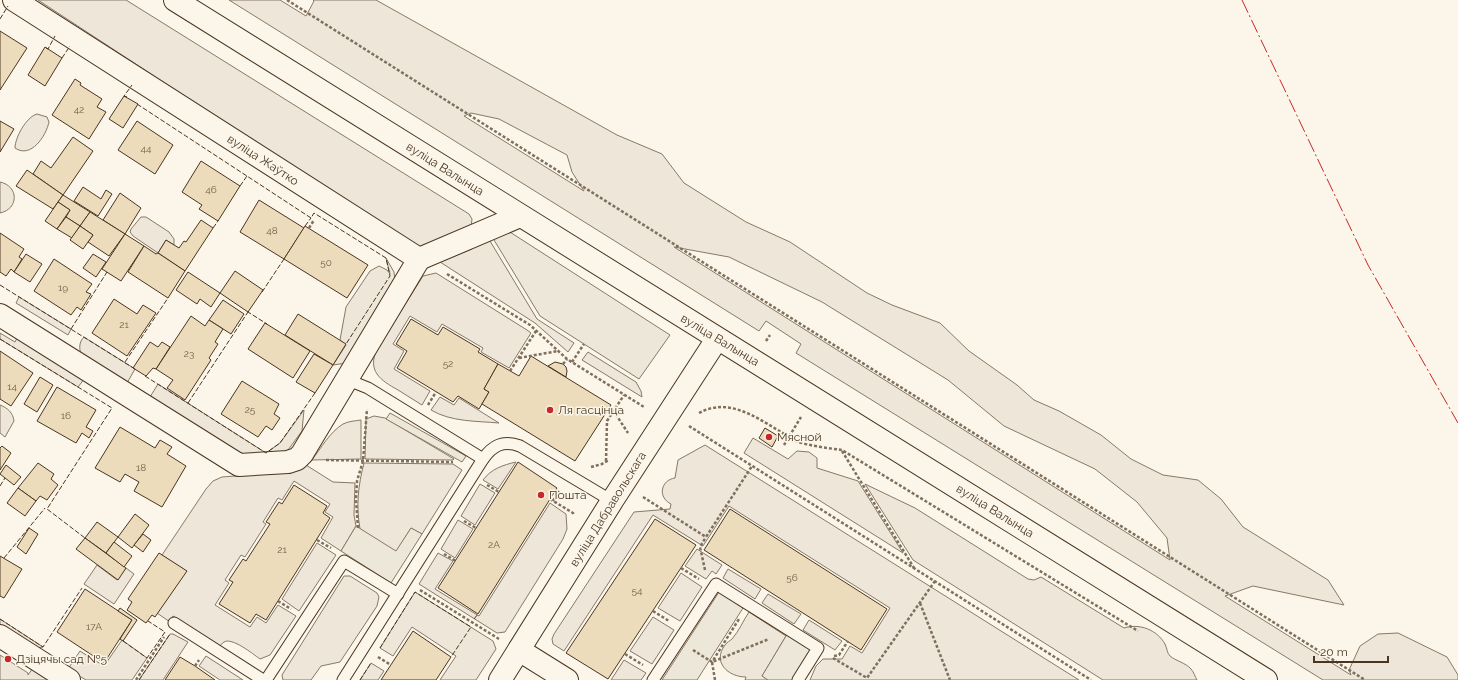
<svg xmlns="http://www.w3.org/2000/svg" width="1458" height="680" font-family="Raleway,sans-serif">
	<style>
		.green { fill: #ede6d9; stroke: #887966; fill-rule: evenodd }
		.parking { fill: #ede7d9; stroke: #887966 }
		.building { fill: #ecdcbc; stroke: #4a3520 }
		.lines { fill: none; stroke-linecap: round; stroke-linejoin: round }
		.service-casing { stroke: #4a3520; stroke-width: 13 }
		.minor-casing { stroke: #4a3520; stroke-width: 24 }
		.secondary-casing { stroke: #4a3520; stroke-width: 24 }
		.path { stroke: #7f6f5c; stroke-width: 2.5; stroke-dasharray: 3 2; stroke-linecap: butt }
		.service { stroke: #fbf6e9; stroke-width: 11 }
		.minor { stroke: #fbf6e9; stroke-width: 22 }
		.secondary { stroke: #fbf6e9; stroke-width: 22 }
		.fence { stroke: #4a3520; stroke-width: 1; stroke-dasharray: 5 2; stroke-linecap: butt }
		.power { stroke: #c62828; stroke-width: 1; stroke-dasharray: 14 3 2 3; stroke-linecap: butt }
		.poi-dot { fill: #c62828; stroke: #fbf6e9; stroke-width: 1.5 }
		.labels { text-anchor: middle; stroke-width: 3; stroke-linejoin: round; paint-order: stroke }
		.number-label { font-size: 10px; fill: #725f47 }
		.street-label { font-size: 12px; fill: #4a3520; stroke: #fbf6e9 }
		.poi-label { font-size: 12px; fill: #4a3520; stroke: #fbf6e9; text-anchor: start }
	</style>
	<rect width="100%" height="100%" fill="#fbf6e9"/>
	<!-- green -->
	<g class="green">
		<polygon points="38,0 126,0 469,214 472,219 471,227 424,246 420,247 406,241"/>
		<path d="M229 0H280L306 16 314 1 313 0H376L617 135 662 154 684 183 746 222 790 242 867 293 892 305 940 323 969 351 1017 385 1034 400 1059 411 1101 435 1131 459 1163 475 1198 480 1221 499 1243 527 1328 580 1344 605 1253 586 1225 596 1351 675 1349 670 1360 646 1378 634 1398 633 1447 657 1458 675V680H1323L796 353 801 344 766 321 759 331ZM471 113 499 119 567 155 572 172 584 191 464 116ZM674 247 729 257 822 302 948 380 1004 426 1095 469 1137 502 1167 538 1170 560Z"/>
		<path d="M37 114 47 117 49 122C46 136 31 159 15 148 15 138 26 117 37 114Z"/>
		<path d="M0 182C19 186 19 209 0 213Z"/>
		<polygon points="141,217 146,217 169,232 174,239 174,245 166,240 158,253 133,236 130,232 131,229"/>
		<polygon points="490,241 537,319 574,343 568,352 535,323 440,262 472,249 474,246"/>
		<polygon points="386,258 394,272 395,281 347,363 333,365 346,345 340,340 346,307 370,271 379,266 387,270 390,274"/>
		<path d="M436 273 527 330 531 333 509 368 481 352 483 348 442 324 437 332 410 316 393 344 404 351 394 369 430 391 422 405C414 400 406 395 398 390 380 380 367 371 377 349L423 276Z"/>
		<polygon points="19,297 71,329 68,335 16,303"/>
		<polygon points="0,333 15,342 18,336 85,378 78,387 0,339"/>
		<path d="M84 337 135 369 127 383 81 354C79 348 79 342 84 337Z"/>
		<polygon points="588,352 636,382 641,391 642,397 582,360"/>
		<polygon points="158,384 266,453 280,443 304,410 302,431 288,450 281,455 246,457 150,397"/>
		<path d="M440 397 454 405 459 398 499 423C477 421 451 422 431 410Z"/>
		<path d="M0 405C8 408 13 413 14 421L5 437 0 433Z"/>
		<polygon points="374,416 385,418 454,459 453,460 365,459 366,419"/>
		<path d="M361 420V459L312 460C321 448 330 432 343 424 349 421 355 421 361 420Z"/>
		<polygon points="753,438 788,459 797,451 809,452 817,458 817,468 858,481 903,553 744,453"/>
		<path d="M705 445 1079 680H810L816 666 823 659H842L850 646 862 653 890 608 729 506 703 546 653 515 564 651 553 644 552 639 554 634 634 512 670 509 671 504C657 497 661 480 675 478L678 460Z"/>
		<path d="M516 462 498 489 483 480C491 469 503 465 516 462Z"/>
		<path d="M364 463 453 464 462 470 422 534 411 528 396 552 360 529C356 506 358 486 364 463Z"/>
		<path d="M306 465 333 482 355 483 354 515 356 526 341 551 321 538 333 517 325 512 330 504 294 481 282 500 278 498 263 522 266 524 245 557 241 555 225 580 229 583 215 605 250 627 257 617 266 623 278 605 296 616 270 655 260 659C253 654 232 637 224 642 222 643 221 645 220 646L173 616 170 622 157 613 186 571 162 555 206 489 213 481 222 477 287 472Z"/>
		<polygon points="480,484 495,493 475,525 461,516"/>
		<path d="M865 484 915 508 1028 579 1034 580 1041 577 1124 628C1140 623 1157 630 1165 644 1167 648 1167 653 1170 656 1176 661 1186 663 1191 669 1194 672 1195 677 1197 680H1103L913 560Z"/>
		<polygon points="550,503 566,514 567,529 563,539 505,632 497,633 419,584 438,553 453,561 435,589 479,616"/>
		<polygon points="458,520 473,529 455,558 441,549"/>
		<polygon points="317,543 336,555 299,611 282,599"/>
		<polygon points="697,549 722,565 716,574 712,571 706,579 685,566"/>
		<polygon points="97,565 117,580 126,568 134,574 114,604 84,584"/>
		<polygon points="728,569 761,589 755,599 723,578"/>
		<polygon points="681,573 702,587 680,621 658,608"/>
		<polygon points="344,576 350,576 377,593 379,597 377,606 340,662 321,666 311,680 283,680 282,675"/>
		<polygon points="415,592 493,641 496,649 476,680 440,680 456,656 412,627 393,656 380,648"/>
		<polygon points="768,594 801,614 794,624 762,603"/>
		<path d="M749 612 786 636 762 676 768 680H745L746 677C728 677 712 662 725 645 727 642 730 641 732 639 739 631 743 621 749 612Z"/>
		<polygon points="653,617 674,630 652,664 630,651"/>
		<polygon points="0,619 43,647 36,648 0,625"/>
		<polygon points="809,620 842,641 835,650 803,630"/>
		<polygon points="170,634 173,634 188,642 163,680 139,680"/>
		<polygon points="122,640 147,658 132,680 86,680 68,669 80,651 104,666"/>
		<polygon points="0,655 28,673 28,675 33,668 51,680 0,680"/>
		<polygon points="206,656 243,680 220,680 199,666"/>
		<polygon points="624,660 646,673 641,680 611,680"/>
		<polygon points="371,663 384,671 378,680 360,680"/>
	</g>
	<!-- parking -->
	<g class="parking">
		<polygon points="499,225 670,335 639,379 540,316 488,230"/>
		<polygon points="390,413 466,456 462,462 386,419"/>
		<polygon points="356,526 396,551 411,528 422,534 391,583 341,551"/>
		<polygon points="719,592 743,608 697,680 662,680"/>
		<polygon points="789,631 818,648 798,680 768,680 762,676"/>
	</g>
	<!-- building -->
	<g class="building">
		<polygon points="0,31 27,48 0,90"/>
		<polygon points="45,47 62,58 45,86 28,75"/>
		<polygon points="75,79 81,83 80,85 102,99 97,107 106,112 89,139 52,115"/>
		<polygon points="124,96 138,104 123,128 109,119"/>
		<polygon points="0,121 14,129 0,152"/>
		<polygon points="137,121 173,145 155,174 118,150"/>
		<polygon points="73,137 93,151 63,195 33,174 41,161 51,168"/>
		<polygon points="201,161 240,186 218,221 199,209 202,205 182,192"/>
		<polygon points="27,170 63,195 53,209 16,186"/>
		<polygon points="83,187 101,199 106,190 112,194 98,216 74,201"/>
		<polygon points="120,193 141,208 125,234 103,220"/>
		<polygon points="63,195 90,212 80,226 66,217 70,210 58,202"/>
		<polygon points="259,200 304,228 284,259 240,232"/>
		<polygon points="58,202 70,210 57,229 45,221"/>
		<polygon points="90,212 125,234 109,256 88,242 93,235 80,226"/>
		<polygon points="66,217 80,226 72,238 57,229"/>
		<polygon points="201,220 213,228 185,271 158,253 166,240 179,248 184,241 186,242"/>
		<polygon points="80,226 93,235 83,249 70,240"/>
		<polygon points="305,226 368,265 347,298 284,259"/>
		<polygon points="0,233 24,249 19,257 22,259 14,272 11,269 6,276 0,272"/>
		<polygon points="125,234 144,246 121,281 102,269"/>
		<polygon points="144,246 156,254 158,253 185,271 168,298 128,272"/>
		<polygon points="26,254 42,264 30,282 14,272"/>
		<polygon points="93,254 106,262 96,277 83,268"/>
		<polygon points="54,259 92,284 86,292 91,294 81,310 77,307 71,315 34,291"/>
		<polygon points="235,271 263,290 248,312 220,293"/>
		<polygon points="188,272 220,293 211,307 200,299 197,304 176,290"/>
		<polygon points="114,299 137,314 143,305 156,313 127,356 92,333"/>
		<polygon points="223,300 244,314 231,334 209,320"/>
		<polygon points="298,314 346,344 333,365 285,335"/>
		<polygon points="191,316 205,326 209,320 223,329 215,342 218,344 209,358 211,360 185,400 167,388 173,380 156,369"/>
		<polygon points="411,319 438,335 443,327 480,349 478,352 498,364 484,389 489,392 479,409 458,396 453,402 397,368 407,351 396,344"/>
		<polygon points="265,323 310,351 293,378 248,349"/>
		<polygon points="150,342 158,347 162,342 170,347 156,369 153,368 146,376 133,368"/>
		<polygon points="0,351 33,373 11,406 0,399"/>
		<polygon points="314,354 333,365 315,393 296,382"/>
		<polygon points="531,356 611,405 575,461 482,404 489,392 484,389 498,364 519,376"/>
		<polygon points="555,362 563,364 566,367 567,371 566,377 548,366"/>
		<polygon points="40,377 53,385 37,412 24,404"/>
		<polygon points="242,381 279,404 274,414 280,418 272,430 266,426 258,437 221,414"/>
		<polygon points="57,387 96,410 86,427 93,431 89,438 82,433 76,443 37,421"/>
		<polygon points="120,427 155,448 160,440 172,447 167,454 186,466 162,507 134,491 139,482 125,474 120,482 95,468"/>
		<polygon points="765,428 778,436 772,447 759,438"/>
		<polygon points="2,446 11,453 0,470 0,448"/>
		<polygon points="518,462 557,488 478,614 438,588"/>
		<polygon points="38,463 54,474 51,479 58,485 47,500 40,496 36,501 18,488"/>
		<polygon points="6,465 21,477 14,485 0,474"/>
		<polygon points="294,485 327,506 323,513 330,518 266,620 256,614 250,623 219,604 233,582 229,580 243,559 246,561 270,524 266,522 279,502 282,504"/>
		<polygon points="18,488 36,501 25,516 7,503"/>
		<polygon points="730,509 887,609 861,650 704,550"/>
		<polygon points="135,514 149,525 132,548 118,537"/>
		<polygon points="655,519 696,545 608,679 566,653"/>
		<polygon points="97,522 118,537 106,553 85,538"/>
		<polygon points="29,528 38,534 26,554 17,547"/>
		<polygon points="143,534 151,540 143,552 134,545"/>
		<polygon points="85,538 126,568 118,580 76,549"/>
		<polygon points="114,542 132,556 124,567 106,553"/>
		<polygon points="159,553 187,571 155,617 152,615 146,623 127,610 132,602 128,599"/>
		<polygon points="0,556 22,569 4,598 0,596"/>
		<polygon points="85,589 132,620 104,663 57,632"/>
		<polygon points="120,608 137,620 123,641 120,639 132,620 118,611"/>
		<polygon points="413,631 451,657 436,680 381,680"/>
		<polygon points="180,657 195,666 215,680 165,680"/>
	</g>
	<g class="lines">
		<defs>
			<g id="service">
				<path d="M348 380 368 388 483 459C493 445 503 440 520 446L612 501"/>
				<polyline points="174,623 263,680"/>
				<polyline points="266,680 344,561 398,594"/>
				<polyline points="343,680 483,459"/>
				<polyline points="653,680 716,584 818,648 798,680"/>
			</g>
			<g id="minor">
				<polyline points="14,0 419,259"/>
				<polyline points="419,259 520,216"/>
				<polyline points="0,315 239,465 288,462 297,459 302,454 419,259"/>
				<polyline points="0,636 69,680"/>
				<polyline points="519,650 567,680"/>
				<polyline points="500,680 612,501 717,339"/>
			</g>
			<polyline id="secondary" points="175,0 1266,680"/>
		</defs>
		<!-- service casing -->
		<use href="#service" class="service-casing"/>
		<!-- minor casing -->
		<use href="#minor" class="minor-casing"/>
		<!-- secondary casing -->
		<use href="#secondary" class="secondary-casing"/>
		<!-- path -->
		<g class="path">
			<polyline points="287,0 1365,680"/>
			<polyline points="309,228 314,220"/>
			<polyline points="447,274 530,325 567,359 644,407"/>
			<polyline points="766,341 770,335"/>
			<polyline points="519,358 558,351"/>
			<polyline points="572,362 584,344"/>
			<polyline points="563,364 567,359"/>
			<polyline points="510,371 536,331"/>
			<polyline points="428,405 436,392"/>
			<polyline points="613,410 628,433"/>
			<path d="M699 413C728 397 756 417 781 432 786 435 791 439 796 441 809 446 828 448 842 450L1138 631"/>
			<polyline points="689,426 1091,680"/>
			<polyline points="784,445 801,417"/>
			<polyline points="842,451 914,568"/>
			<polyline points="326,460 453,462"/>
			<polyline points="606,461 607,421 624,395"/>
			<polyline points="591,467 602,464 609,460"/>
			<polyline points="487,485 499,492"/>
			<polyline points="643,497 706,537 752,466"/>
			<polyline points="550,499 573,513 574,515"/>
			<polyline points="553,501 559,491"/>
			<polyline points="464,521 476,528"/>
			<polyline points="358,528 356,500 357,481 363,461 367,409"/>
			<polyline points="317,540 331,548"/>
			<polyline points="444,554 456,561"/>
			<polyline points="681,568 699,579"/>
			<polyline points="705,570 700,547 706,537"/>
			<polyline points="420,590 499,639"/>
			<polyline points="278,601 291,609"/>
			<polyline points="920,603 950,680"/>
			<polyline points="653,611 669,621"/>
			<polyline points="693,650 712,662 739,619"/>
			<polyline points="625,654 643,665"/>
			<polyline points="834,656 839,655 848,641"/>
			<polyline points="378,657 391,665"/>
			<polyline points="833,658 867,678 935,581"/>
			<polyline points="195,666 199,660"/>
			<polyline points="136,680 164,637"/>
			<polyline points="715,680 712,662 769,639"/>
		</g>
		<!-- service -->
		<use href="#service" class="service"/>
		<!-- minor -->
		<use href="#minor" class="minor"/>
		<!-- secondary -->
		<use href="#secondary" class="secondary"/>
		<!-- fence -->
		<g class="fence">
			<polyline points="0,19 8,6"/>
			<polyline points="46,48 48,49 55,36"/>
			<polyline points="62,58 70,46"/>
			<polyline points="127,97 124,96 132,85"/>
			<polyline points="137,104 311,218 314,213 386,258 390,276 346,344"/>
			<polyline points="240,186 247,176"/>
			<polyline points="305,226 311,218"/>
			<polyline points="213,228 218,221"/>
			<polyline points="0,285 135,369"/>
			<polyline points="262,292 284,259"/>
			<polyline points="249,311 248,312 267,324"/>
			<polyline points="71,329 107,272"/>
			<polyline points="0,339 112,408 47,509 85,538"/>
			<polyline points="125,362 168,298"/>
			<polyline points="145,376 266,453 280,443 315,393"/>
			<polyline points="188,403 248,312"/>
			<polyline points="0,486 5,478"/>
			<polyline points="4,558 45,508"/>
			<polyline points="0,619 43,647 82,588"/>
			<polyline points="474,619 478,614"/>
			<polyline points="123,641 147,658 165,632 148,621"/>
			<polyline points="380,648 415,592 471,627 451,657"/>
			<polyline points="139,680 170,634"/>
			<polyline points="360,680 371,663"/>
		</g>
		<!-- power -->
		<polyline class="power" points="1242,0 1368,265 1458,423"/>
	</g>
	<!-- markers -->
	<g class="poi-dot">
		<circle cx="550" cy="410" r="4"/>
		<circle cx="769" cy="437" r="4"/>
		<circle cx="541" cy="495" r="4"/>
		<circle cx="8" cy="659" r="4"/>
	</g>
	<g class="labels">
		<!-- number labels -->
		<g class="number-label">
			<text x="79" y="113">42</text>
			<text x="146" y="152">44</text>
			<text x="211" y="193">46</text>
			<text x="272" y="234">48</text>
			<text x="326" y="266">50</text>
			<text x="63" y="291">19</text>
			<text x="124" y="328">21</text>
			<text x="189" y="357">23</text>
			<text x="448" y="367">52</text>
			<text x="12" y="390">14</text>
			<text x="250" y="413">25</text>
			<text x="66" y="419">16</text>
			<text x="141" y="471">18</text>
			<text x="494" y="548">2А</text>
			<text x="282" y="553">21</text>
			<text x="792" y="581">56</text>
			<text x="637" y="594">54</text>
			<text x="94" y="630">17А</text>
		</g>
		<!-- street labels -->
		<g class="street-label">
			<text transform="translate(263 160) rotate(33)" y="4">вуліца Жаўтко</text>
			<text transform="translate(445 169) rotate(32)" y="4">вуліца Валынца</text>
			<text transform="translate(720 340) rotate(31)" y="4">вуліца Валынца</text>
			<text transform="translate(608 509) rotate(-58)" y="4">вуліца Дабравольскага</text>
			<text transform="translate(995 511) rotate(32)" y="4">вуліца Валынца</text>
		</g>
		<!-- poi labels -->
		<g class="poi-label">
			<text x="558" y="414">Ля гасцінца</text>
			<text x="777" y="441">Мясной</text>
			<text x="549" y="499">Пошта</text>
			<text x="16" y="663">Дзіцячы сад №5</text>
		</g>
	</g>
	<!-- scale -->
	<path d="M1314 656v6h74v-6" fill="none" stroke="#4a3520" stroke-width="2"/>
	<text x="1320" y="656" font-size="12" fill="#4a3520" stroke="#fbf6e9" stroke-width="3" paint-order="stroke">20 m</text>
</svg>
